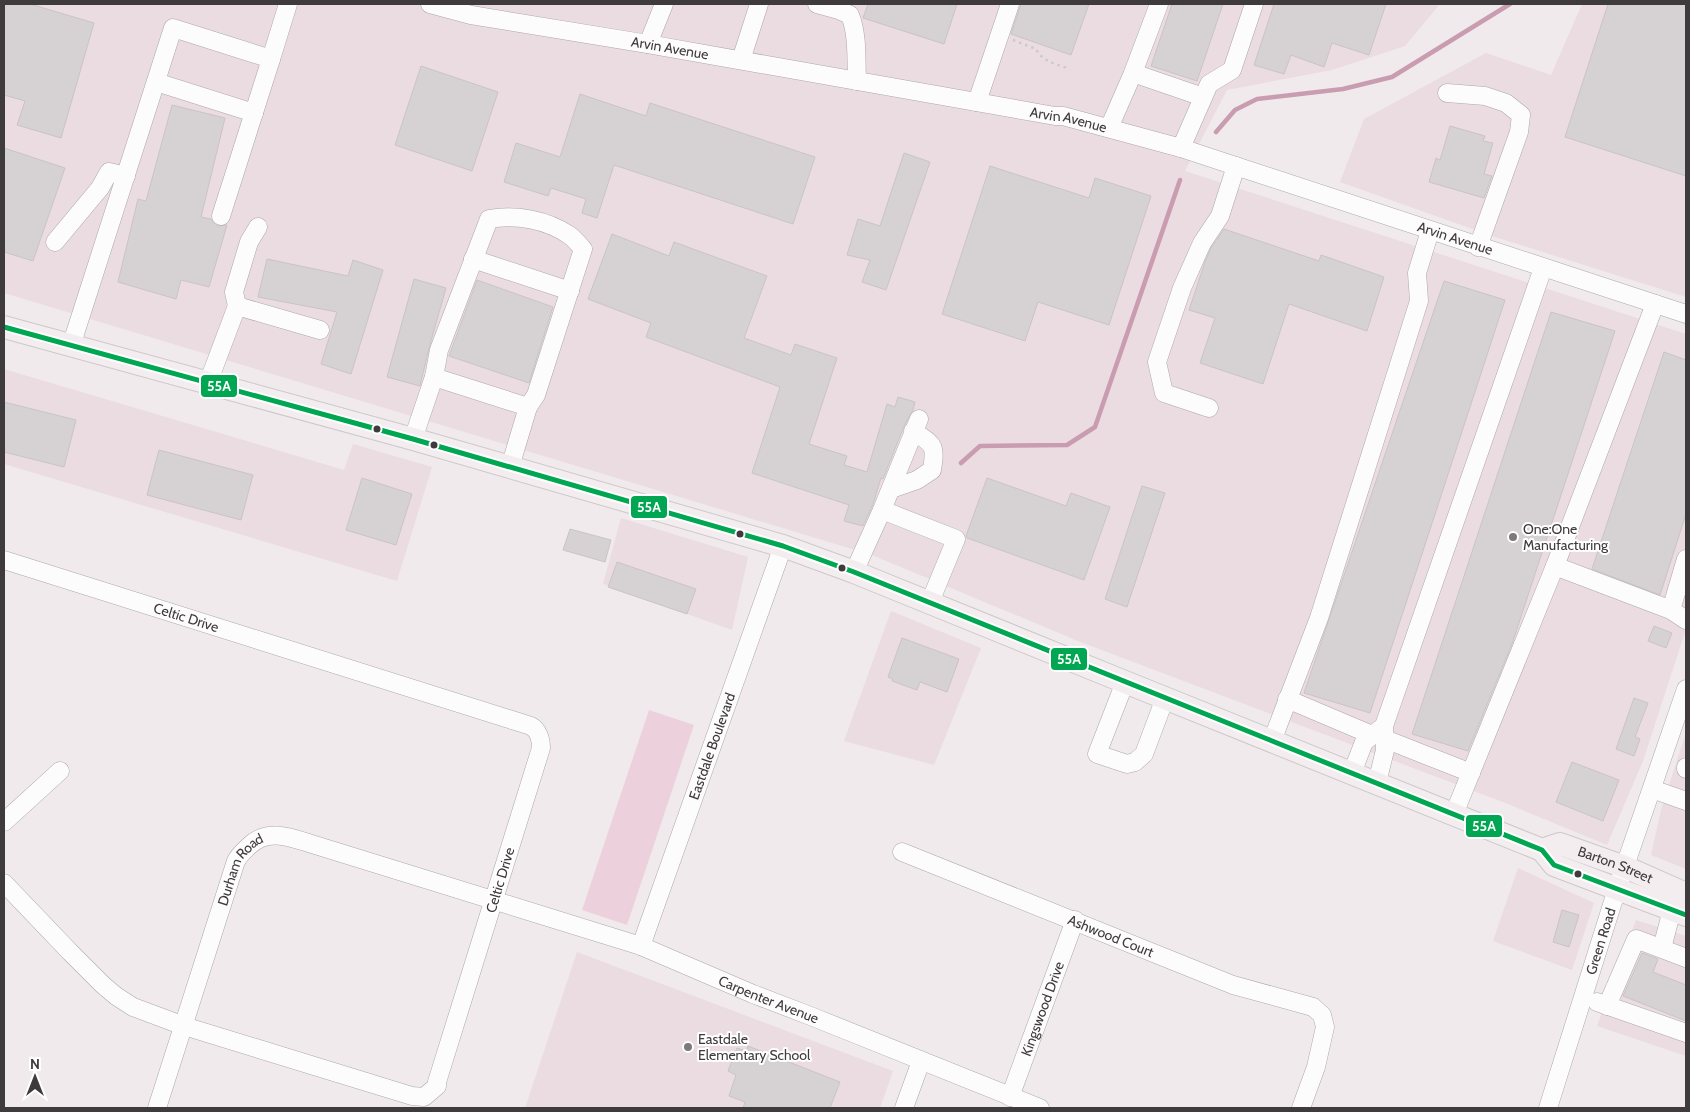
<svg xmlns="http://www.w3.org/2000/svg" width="1690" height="1112" font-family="Cabin,sans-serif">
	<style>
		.built { fill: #ebdce1 }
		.green { fill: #ecd0dc }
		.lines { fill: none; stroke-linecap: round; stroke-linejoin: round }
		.stream { stroke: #ca9cb0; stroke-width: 4.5 }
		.building { fill: #d6d1d3; stroke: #c9c4c6 }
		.minor-casing { stroke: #aca7a9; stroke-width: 19 }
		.major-casing { stroke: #ccc9c9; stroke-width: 24 }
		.path { stroke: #ccc9ca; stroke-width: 2.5; stroke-dasharray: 2.5 4; stroke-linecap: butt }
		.minor { stroke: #fdfcfc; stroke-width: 18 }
		.major { stroke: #f3edef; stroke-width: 22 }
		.bus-1-casing { stroke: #fff; stroke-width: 9 }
		.bus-1 { stroke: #00a651; stroke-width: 5 }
		.bus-dot { fill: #3f3a3c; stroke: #fff; stroke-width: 2 }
		.poi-dot { fill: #7d787a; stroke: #fff; stroke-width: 2 }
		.labels { text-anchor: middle; stroke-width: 4; stroke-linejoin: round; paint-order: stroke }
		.street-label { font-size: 14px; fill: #3f3a3c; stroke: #fff }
		.poi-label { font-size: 14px; fill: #3f3a3c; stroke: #fff; text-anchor: start }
		.line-badge { stroke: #fff; stroke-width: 2 }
		.badge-label { font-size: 14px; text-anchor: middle; font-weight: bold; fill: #fff }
	</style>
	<rect width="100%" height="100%" fill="#f0eaec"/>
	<!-- built -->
	<g class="built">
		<polygon points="4,4 1440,4 1405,46 1332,70 1227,90 1185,171 1686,334 1686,629 1643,761 1607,845 1508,804 1078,641 872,555 4,293"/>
		<polygon points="1582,4 1686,4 1686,297 1495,237 1340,182 1364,119 1486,53 1551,75"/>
		<polygon points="4,369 344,470 353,444 432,467 397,581 4,464"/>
		<polygon points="621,518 748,557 732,630 603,584"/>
		<polygon points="891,611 981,648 934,765 844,741"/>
		<polygon points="1686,733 1686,869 1651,855 1662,806"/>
		<polygon points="1518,868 1594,903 1572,970 1493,941"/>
		<polygon points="1636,920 1686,936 1686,1056 1597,1026"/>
		<polygon points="577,952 893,1071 880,1108 525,1108"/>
	</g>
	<!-- green -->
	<polygon class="green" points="649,710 694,725 627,925 582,910"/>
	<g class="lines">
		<!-- stream -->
		<g class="stream">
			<polyline points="1216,132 1235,110 1257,99 1343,89 1392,77 1510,4"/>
			<polyline points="961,463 980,446 1067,445 1095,427 1180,180"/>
		</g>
	</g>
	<!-- building -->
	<g class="building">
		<polygon points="4,4 30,4 94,23 61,138 17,125 25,101 4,95"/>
		<polygon points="868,4 957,4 944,44 863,18"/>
		<polygon points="1021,4 1089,4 1071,55 1011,34"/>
		<polygon points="1172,4 1223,4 1197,81 1151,66"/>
		<polygon points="1274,4 1386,4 1369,55 1332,43 1324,67 1291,55 1284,74 1254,65"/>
		<polygon points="1608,4 1686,4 1686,176 1565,137"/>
		<polygon points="421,66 498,92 472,171 395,145"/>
		<polygon points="580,94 646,116 650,103 815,157 793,224 614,165 597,218 582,213 586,199 551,188 548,196 504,182 516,143 560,157"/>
		<polygon points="172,105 225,118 201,217 211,219 214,223 218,226 227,225 209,287 181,280 176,299 118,282 138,199 146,201"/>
		<polygon points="1450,126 1485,136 1483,141 1493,143 1484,174 1492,176 1484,198 1429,182 1436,158 1440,160"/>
		<polygon points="4,148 65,168 33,261 4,252"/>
		<polygon points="904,153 930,162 886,290 862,282 870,260 847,255 858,219 880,226"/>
		<polygon points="990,166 1089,198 1095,178 1151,196 1109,325 1038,302 1025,341 942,314"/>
		<polygon points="1224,229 1319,261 1321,255 1384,277 1367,331 1289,304 1263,384 1200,363 1215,318 1189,310 1205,262 1211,248"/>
		<polygon points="612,234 669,256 674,242 767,276 744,338 791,355 795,344 837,358 809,444 847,456 844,465 867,472 887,404 895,407 898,397 915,402 913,410 904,426 883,479 881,478 873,504 863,526 844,521 849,505 752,473 780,387 646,337 651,323 588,299"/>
		<polygon points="267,259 348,276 353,260 383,270 351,374 321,364 337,312 258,297"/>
		<polygon points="414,279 446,288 429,348 420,386 387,377"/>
		<polygon points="477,280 553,307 529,383 449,356"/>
		<polygon points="1444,281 1505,300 1370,713 1304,693"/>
		<polygon points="1551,312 1615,331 1512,644 1468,751 1412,734"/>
		<polygon points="1664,352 1686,360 1686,514 1660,595 1592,569"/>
		<polygon points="4,402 76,420 64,467 4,452"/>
		<polygon points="159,450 253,475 241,520 147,495"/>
		<polygon points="362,478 412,494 396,545 346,530"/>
		<polygon points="987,478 1066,506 1071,493 1110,507 1084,580 967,538 966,536"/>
		<polygon points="1142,486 1165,493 1127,607 1105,599"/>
		<polygon points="570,529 611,540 605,562 563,550"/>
		<polygon points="617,562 696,589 687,614 608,587"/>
		<polygon points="1654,626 1672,633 1666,648 1648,641"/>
		<polygon points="902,638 959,659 947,692 920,682 917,690 892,681 893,679 888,677"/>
		<polygon points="1634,698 1648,703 1635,737 1640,739 1634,756 1616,749"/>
		<polygon points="1572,762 1619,780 1603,821 1556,802"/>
		<polygon points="1562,910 1579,915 1569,947 1553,942"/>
		<polygon points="1642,953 1658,959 1653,972 1686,985 1686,1021 1623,996"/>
		<polygon points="748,1046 840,1082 830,1108 743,1108 745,1102 729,1096 736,1075 728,1071 737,1048 746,1051"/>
	</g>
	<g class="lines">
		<defs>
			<g id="minor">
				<path id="s1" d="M430 4 471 15 648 44 1055 116H1063L1181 148 1686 314"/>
				<path d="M817 4 839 10 850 15C858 35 856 59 857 81"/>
				<polyline points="648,44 664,4"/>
				<polyline points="741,60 759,4"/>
				<polyline points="1133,73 1159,4"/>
				<polyline points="156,82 254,113"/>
				<polyline points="1447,93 1485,96 1506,103 1521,115 1519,132 1478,247"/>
				<polyline points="977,102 1010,4"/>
				<polyline points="1109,128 1133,73 1203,97"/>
				<polyline points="1181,148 1209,84 1232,70 1254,4"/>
				<polyline points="221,216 271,59"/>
				<polyline points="55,242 100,188 109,172 126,176"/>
				<polyline points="473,259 570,291"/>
				<polyline points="1655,304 1555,566 1671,610"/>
				<polyline points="237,306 234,292 249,242 258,227"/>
				<polyline points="71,346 173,28 271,59 288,4"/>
				<path d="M434 377 439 350 489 219C516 214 547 220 569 235 575 239 579 245 583 249L536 395 528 407"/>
				<polyline points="208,383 237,306 320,330"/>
				<polyline points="1209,408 1164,393 1157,362 1182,288 1202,243 1220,216 1236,166"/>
				<polyline points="413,439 434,377 528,407 510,467"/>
				<path d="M891 489 917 480 932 470C936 444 934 445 913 431"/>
				<polyline points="882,510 956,539 930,602"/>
				<polyline points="1686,559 1671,610 1686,620"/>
				<path id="s2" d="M4 560 531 726C538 730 541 739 541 748L437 1082V1086L424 1097 412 1096 184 1026 133 1007 116 996 103 985 70 952 4 883"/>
				<polyline points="854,572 882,510 919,419"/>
				<polyline points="1125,682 1097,754 1127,764 1135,762 1144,754 1165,698"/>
				<polyline points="1287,699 1372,735"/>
				<polyline points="1385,739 1471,773"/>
				<polyline points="1272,741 1319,618 1419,301 1417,273 1430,231"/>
				<polyline points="1686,767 1686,769"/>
				<polyline points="1352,773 1364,742 1380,729"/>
				<polyline points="1377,783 1385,750 1384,726 1543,268"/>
				<polyline points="1652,789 1686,801"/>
				<polyline points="1454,814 1555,566"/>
				<polyline points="4,822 60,771"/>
				<path id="s3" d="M902 852 1233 985 1313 1007 1322 1015 1325 1027 1316 1067 1301 1108"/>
				<path id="s4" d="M641 946 783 546"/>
				<polyline points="1662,948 1672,910"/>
				<polyline points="1597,1002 1686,1033"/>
				<polyline points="1607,1006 1636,939 1686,958"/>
				<path id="s5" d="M1010 1097 1075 920"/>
				<path id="s6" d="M157 1108 236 861C239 855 244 851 249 846 268 827 292 838 315 845L641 946 753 994 813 1017 1040 1108"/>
				<polyline points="904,1108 921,1061"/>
				<path id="s7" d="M1548 1108 1617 889 1686 689"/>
			</g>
			<g id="major">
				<polyline points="4,327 413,439 783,546 854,572 1125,682 1542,850 1554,865 1686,915"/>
				<path id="s8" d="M1542 850 1560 844 1625 867 1686 894"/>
			</g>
		</defs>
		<!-- minor casing -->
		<use href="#minor" class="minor-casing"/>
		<!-- major casing -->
		<use href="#major" class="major-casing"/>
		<!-- path -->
		<path class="path" d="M1013 40 1036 49C1042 61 1055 64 1067 68"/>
		<!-- minor -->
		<use href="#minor" class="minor"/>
		<!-- major -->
		<use href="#major" class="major"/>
		<defs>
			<polyline id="bus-1" points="4,327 413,439 783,546 854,572 1542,850 1554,865 1686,915"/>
		</defs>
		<!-- bus-1 casing -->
		<use href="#bus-1" class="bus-1-casing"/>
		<!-- bus-1 -->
		<use href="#bus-1" class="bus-1"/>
	</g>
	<!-- markers -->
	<g class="bus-dot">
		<circle cx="377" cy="429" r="4.5"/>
		<circle cx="434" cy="445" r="4.5"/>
		<circle cx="740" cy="534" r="4.5"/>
		<circle cx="842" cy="568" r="4.5"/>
		<circle cx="1578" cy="874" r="4.5"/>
	</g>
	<g class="poi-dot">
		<circle cx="1513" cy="537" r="5"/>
		<circle cx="688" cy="1047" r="5"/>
	</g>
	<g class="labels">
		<!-- street labels -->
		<g class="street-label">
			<text dy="5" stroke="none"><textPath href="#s1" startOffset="244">Arvin Avenue</textPath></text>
			<text dy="5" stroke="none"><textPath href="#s1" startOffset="649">Arvin Avenue</textPath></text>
			<text dy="5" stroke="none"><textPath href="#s1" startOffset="1054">Arvin Avenue</textPath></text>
			<text dy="5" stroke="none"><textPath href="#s2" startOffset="191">Celtic Drive</textPath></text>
			<text dy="5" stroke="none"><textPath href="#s4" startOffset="212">Eastdale Boulevard</textPath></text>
			<text dy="5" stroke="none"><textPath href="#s8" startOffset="78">Barton Street</textPath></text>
			<text dy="5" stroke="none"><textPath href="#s6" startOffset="254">Durham Road</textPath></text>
			<text transform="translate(500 880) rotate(-73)" y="5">Celtic Drive</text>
			<text dy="5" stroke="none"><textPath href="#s3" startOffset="225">Ashwood Court</textPath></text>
			<text dy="5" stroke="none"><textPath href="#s7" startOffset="175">Green Road</textPath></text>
			<text dy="5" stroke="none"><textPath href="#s6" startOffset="829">Carpenter Avenue</textPath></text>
			<text dy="5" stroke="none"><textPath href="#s5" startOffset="94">Kingswood Drive</textPath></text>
		</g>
		<!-- poi labels -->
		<g class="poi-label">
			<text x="1523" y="534">One:One<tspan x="1523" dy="16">Manufacturing</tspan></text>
			<text x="698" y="1044">Eastdale<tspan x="698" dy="16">Elementary School</tspan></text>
		</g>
	</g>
	<g class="line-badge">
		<rect x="200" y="374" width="38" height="24" rx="5" fill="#00a651"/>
		<rect x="630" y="495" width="38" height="24" rx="5" fill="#00a651"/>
		<rect x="1050" y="647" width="38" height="24" rx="5" fill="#00a651"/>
		<rect x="1465" y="814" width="38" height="24" rx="5" fill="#00a651"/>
	</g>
	<g class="badge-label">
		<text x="219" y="391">55A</text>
		<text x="649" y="512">55A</text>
		<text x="1069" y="664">55A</text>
		<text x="1484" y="831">55A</text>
	</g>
	<!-- border -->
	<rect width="1690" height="1112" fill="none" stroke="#3f3a3c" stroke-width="10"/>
	<!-- north arrow -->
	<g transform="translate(35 1077)" stroke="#ffffff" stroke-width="4" paint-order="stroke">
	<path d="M0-4L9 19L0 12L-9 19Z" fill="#3f3a3c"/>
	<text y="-8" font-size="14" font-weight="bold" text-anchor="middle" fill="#3f3a3c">N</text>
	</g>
</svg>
